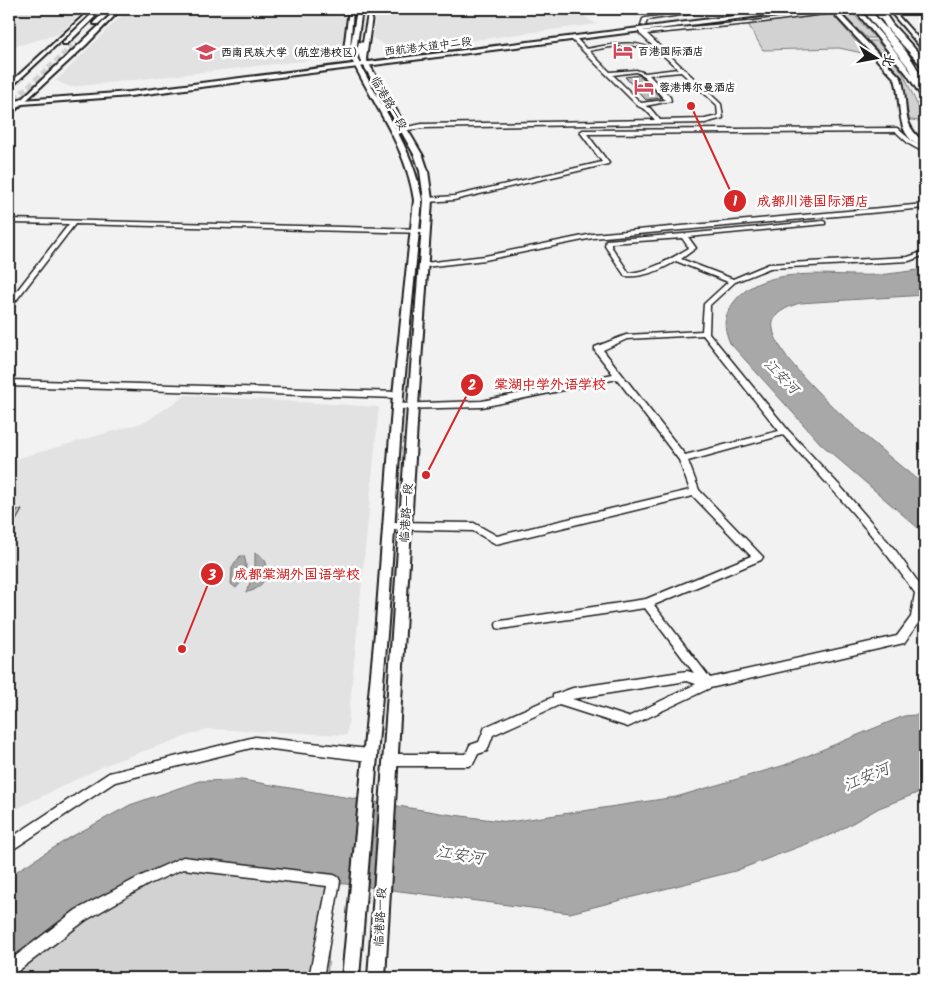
<svg xmlns="http://www.w3.org/2000/svg" width="934" height="987" font-family="Kalam,'LXGW WenKai TC',sans-serif">
	<style>
		.built { fill: #e2e2e2 }
		.green { fill: #d2d2d2; stroke: #777 }
		.water { fill: #a8a8a8; stroke: #707070 }
		.building { fill: #bdbdbd; stroke: #1c1c1c }
		.lines { fill: none; stroke-linecap: round; stroke-linejoin: round }
		.primary-tunnel { stroke: #d2d2d2; stroke-width: 6; stroke-dasharray: 6 3; stroke-linecap: butt }
		.minor-casing { stroke: #1c1c1c; stroke-width: 3 }
		.tertiary-casing { stroke: #1c1c1c; stroke-width: 4 }
		.secondary-casing { stroke: #1c1c1c; stroke-width: 4 }
		.primary-casing { stroke: #1c1c1c; stroke-width: 4 }
		.motorway-casing { stroke: #1c1c1c; stroke-width: 4 }
		.minor { fill: #fff; fill-rule: evenodd }
		.tertiary { fill: #fff; fill-rule: evenodd }
		.secondary { fill: #fff; fill-rule: evenodd }
		.primary { fill: #fff; fill-rule: evenodd }
		.motorway { fill: #fff; fill-rule: evenodd }
		.labels { text-anchor: middle; stroke-width: 5; stroke-linejoin: round; paint-order: stroke }
		.far-street-label { font-size: 11px; fill: #1c1c1c; stroke: #fff }
		.far-poi-label { font-size: 11px; font-weight: bold; fill: #1c1c1c; stroke: #fff; text-anchor: start }
		.street-label { font-size: 12px; fill: #1c1c1c; stroke: #fff }
		.water-label { font-size: 14px; font-style: italic; fill: #5b5b5b; stroke: #fff }
		.near-water-label { font-size: 16px; font-style: italic; fill: #5b5b5b; stroke: #fff }
		.leader { fill: none; stroke: #d62828; stroke-width: 2 }
		.callout-dot { fill: #d62828; stroke: #fff; stroke-width: 2 }
		.mark-label { font-size: 15px; text-anchor: middle; font-weight: bold; fill: #fff }
		.callout-label { font-size: 14px; text-anchor: middle; font-weight: bold; fill: #d62828; stroke: #fff; stroke-width: 5; stroke-linejoin: round; paint-order: stroke }
	</style>
	<rect width="100%" height="100%" fill="#f2f2f2"/>
	<filter id="ink" filterUnits="userSpaceOnUse"><feTurbulence type="fractalNoise" baseFrequency=".02" numOctaves="2"/><feDisplacementMap in="SourceGraphic" scale="10" xChannelSelector="R" yChannelSelector="G"/><feConvolveMatrix kernelMatrix="1 2 1 2 8 2 1 2 1" color-interpolation-filters="sRGB"/></filter>
	<g filter="url(#ink)">
		<!-- built -->
		<g class="built">
			<polygon points="9,9 85,9 59,34 9,48"/>
			<polygon points="128,9 354,9 354,13 348,13 343,43 311,60 71,87 56,81"/>
			<polygon points="366,9 571,9 597,24 395,50 372,38 376,13 365,13"/>
			<polygon points="186,395 379,407 347,735 207,729 110,763 16,809 9,815 9,461 145,422"/>
		</g>
		<!-- green -->
		<g class="green">
			<polygon points="784,9 810,9 814,12 746,22 648,31 792,14"/>
			<polygon points="840,9 849,9 875,38 867,38 844,17"/>
			<polygon points="832,14 867,54 839,48 763,50 748,24"/>
			<path d="M869 41H877L903 73 925 122 905 119C906 73 898 73 869 41Z"/>
			<polygon points="183,863 334,881 327,978 9,978 9,969 81,915"/>
		</g>
		<!-- water -->
		<g class="water">
			<path d="M925 269V295L800 303C788 307 770 313 773 329 779 369 891 458 925 486V534L821 444 730 343C723 326 723 317 734 302 763 263 834 277 876 275 892 274 909 271 925 269Z"/>
			<path d="M255 553C277 560 266 591 246 592L255 572Z"/>
			<path d="M240 556H244C249 568 244 580 236 588L231 584 232 568Z"/>
			<polygon points="925,714 925,790 879,808 833,834 735,871 570,913 183,863 81,915 9,969 9,876 71,837 130,805 199,781 242,780 446,814 509,822 676,797 785,765 904,716"/>
		</g>
		<!-- building -->
		<g class="building">
			<polygon points="639,75 642,77 661,98 646,100 625,77"/>
			<polygon points="9,510 22,510 9,533"/>
		</g>
		<g class="lines">
			<!-- primary-tunnel -->
			<g class="primary-tunnel">
				<polyline points="789,11 809,9"/>
				<polyline points="9,105 76,43"/>
			</g>
			<defs>
				<g id="minor">
					<polygon points="711,9 720,9 647,20 645,26 641,25 643,19 645,18"/>
					<path d="M837 10 838 12 748 24 647 34 721 104 723 118 705 123 422 128 395 132 392 130 422 124 655 120 646 110 638 106 572 40V38H576L586 49C611 45 636 37 659 53V55C652 54 647 49 641 47 624 43 605 48 589 51L610 72 636 70 645 73 678 69 640 34 638 29H642L644 31 748 22ZM636 72 643 75 665 100 641 103 613 75ZM681 72 717 105 718 116 705 119 660 120 650 108 645 106 671 101 670 97 649 75Z"/>
					<polygon points="897,128 913,142 925,149 925,153 909,144 896,132 587,134 609,163 608,164 454,200 428,202 425,200 428,198 454,196 602,162 580,132 583,130"/>
					<polygon points="925,204 925,208 593,238 485,260 425,267 422,265 425,263 485,256 593,234"/>
					<polygon points="9,219 426,229 429,231 426,233 75,224 11,307 9,307 9,301 69,224 9,223"/>
					<path d="M823 221 825 222V224L688 237 696 248 681 259 733 279 769 264 908 257 925 251V255L909 261 770 268 735 282 710 305 709 333 788 430 840 486 896 551 923 589 925 592 921 619 904 643 710 688 628 727 559 705 493 735 487 751 478 754 473 764 469 766H390L386 764 384 760 386 756 390 754H466L470 745 479 742 485 727 553 697V695L573 688 687 671 694 673 645 608 501 629 497 628 496 625 497 622 501 621 646 599 751 556 693 496 496 544 473 531 385 529 383 526 385 523 388 522 474 523 497 536 690 490 679 460 617 379 482 407 398 409 395 408 394 406 395 404 482 401 613 374 595 351V347L626 335 702 331 704 304 728 282 676 261C661 270 643 278 625 276L605 246 606 240 684 234ZM682 238 689 248C670 259 652 271 629 273L611 246V243ZM703 335 779 431 685 455 603 350 627 339ZM783 435C830 486 876 537 915 593L911 617 897 636 710 678 654 605 761 560 763 557 699 490 688 461ZM687 681 696 684 628 717 572 699Z"/>
					<polygon points="9,380 398,392 402,395 398,398 9,386"/>
					<polygon points="255,737 369,749 373,751 375,755 373,759 369,761 255,747 115,782 9,852 9,839 109,773"/>
					<polygon points="183,857 334,875 338,877 340,881 323,978 309,978 327,886 183,869 149,884 86,920 14,974 9,976 9,961 76,910 141,876"/>
				</g>
				<g id="tertiary">
					<polygon points="91,9 95,9 9,89 9,84"/>
					<polygon points="117,9 121,9 86,45 9,116 9,111"/>
					<polygon points="349,9 353,9 350,50 358,60 355,62 344,50"/>
					<polygon points="369,9 373,9 366,59 363,61 360,59"/>
					<polygon points="888,9 892,9 925,46 925,50 923,50"/>
				</g>
				<g id="secondary">
					<path d="M357 9H362L356 51 358 60C381 108 413 146 422 200L403 395 388 622 359 978H342L376 622 393 395 414 200C406 146 375 108 352 60L350 51Z"/>
					<path d="M835 9H839L841 15 901 78C910 106 898 122 925 143V148C893 137 903 104 895 79L836 16Z"/>
					<path d="M854 9H859C873 26 925 81 925 100L923 99 907 74Z"/>
					<polygon points="871,9 876,9 891,24 891,26 887,26"/>
					<polygon points="359,42 364,43 363,50 366,59 423,156 428,171 432,200 418,406 385,978 368,978 408,406 424,200 420,171 415,156 360,59 357,50"/>
				</g>
				<g id="primary">
					<polygon points="97,9 103,9 67,44 63,44 63,42"/>
					<polygon points="108,9 114,9 98,24 94,24 94,22"/>
					<polygon points="789,9 791,12 130,96 9,105 9,101 130,92"/>
				</g>
				<g id="motorway">
					<path d="M862 9H869C889 33 925 64 925 96L921 94 910 69Z"/>
					<polygon points="876,9 882,9 892,24 925,60 925,66 922,66 886,27"/>
				</g>
			</defs>
			<!-- minor casing -->
			<use href="#minor" class="minor-casing"/>
			<!-- tertiary casing -->
			<use href="#tertiary" class="tertiary-casing"/>
			<!-- secondary casing -->
			<use href="#secondary" class="secondary-casing"/>
			<!-- primary casing -->
			<use href="#primary" class="primary-casing"/>
			<!-- motorway casing -->
			<use href="#motorway" class="motorway-casing"/>
			<!-- minor -->
			<use href="#minor" class="minor"/>
			<!-- tertiary -->
			<use href="#tertiary" class="tertiary"/>
			<!-- secondary -->
			<use href="#secondary" class="secondary"/>
			<!-- primary -->
			<use href="#primary" class="primary"/>
			<!-- motorway -->
			<use href="#motorway" class="motorway"/>
		</g>
	</g>
	<!-- icons -->
	<defs>
		<symbol id="hotel-bare" viewBox="-9 -9 18 18"><path d="M-6-4.5h1.5V1H6V5H4.5V3h-9V5H-6ZM-4 0a1.8 1.8 0 1 1 3.6 0ZM.5 0V-2.5h3Q6-2.5 6 0Z" fill="#d1495b" stroke="#fff" stroke-width="2.5" paint-order="stroke"/></symbol>
		<symbol id="university-bare" viewBox="-9 -9 18 18"><path d="M0-5L7-2L0 1L-7-2ZM-4 1L0 2.5L4 1V4Q0 6-4 4Z" fill="#d1495b" stroke="#fff" stroke-width="2.5" paint-order="stroke"/></symbol>
	</defs>
	<g fill-rule="evenodd">
		<use href="#hotel-bare" x="609" y="37" width="28" height="28"/>
		<use href="#university-bare" x="192" y="38" width="28" height="28"/>
		<use href="#hotel-bare" x="630" y="73" width="28" height="28"/>
	</g>
	<g class="labels">
		<!-- far-street labels -->
		<g class="far-street-label">
			<text transform="translate(428 46) rotate(-7)" y="4">西航港大道中二段</text>
		</g>
		<!-- far-poi labels -->
		<g class="far-poi-label">
			<text x="638" y="55">百港国际酒店</text>
			<text x="221" y="56">西南民族大学（航空港校区）</text>
			<text x="659" y="91">蓉港博尔曼酒店</text>
		</g>
		<!-- street labels -->
		<g class="street-label">
			<text transform="translate(389 103) rotate(60)" y="4">临港路一段</text>
			<text transform="translate(406 513) rotate(-86)" y="4">临港路一段</text>
			<text transform="translate(380 917) rotate(-87)" y="4">临港路一段</text>
		</g>
		<!-- water labels -->
		<g class="water-label">
			<text transform="translate(782 376) rotate(46)" y="5">江安河</text>
		</g>
		<!-- near-water labels -->
		<g class="near-water-label">
			<text transform="translate(866 776) rotate(-23)" y="6">江安河</text>
			<text transform="translate(460 854) rotate(9)" y="6">江安河</text>
		</g>
	</g>
	<!-- callouts -->
	<path class="leader" d="M691 106L735 201M426 475L472 385M182 649L212 574"/>
	<g class="callout-dot">
		<circle cx="691" cy="106" r="5"/>
		<circle cx="426" cy="475" r="5"/>
		<circle cx="182" cy="649" r="5"/>
		<circle cx="735" cy="201" r="12"/>
		<circle cx="472" cy="385" r="12"/>
		<circle cx="212" cy="574" r="12"/>
	</g>
	<g class="mark-label">
		<text x="735" y="206">1</text>
		<text x="472" y="390">2</text>
		<text x="212" y="580">3</text>
	</g>
	<g class="callout-label">
		<text x="813" y="206">成都川港国际酒店</text>
		<text x="550" y="389">棠湖中学外语学校</text>
		<text x="297" y="579">成都棠湖外国语学校</text>
	</g>
	<!-- margin -->
	<rect width="934" height="987" fill="none" stroke="#fff" stroke-width="30"/>
	<rect x="15" y="15" width="904" height="957" fill="none" stroke="#1c1c1c" stroke-width="2" filter="url(#ink)"/>
	<!-- north arrow -->
	<g transform="translate(876 58) rotate(101)" stroke="#ffffff" stroke-width="4" paint-order="stroke">
	<path d="M0-4L9 19L0 12L-9 19Z" fill="#1c1c1c"/>
	<text y="-8" font-size="14" font-weight="bold" text-anchor="middle" fill="#1c1c1c">北</text>
	</g>
</svg>
